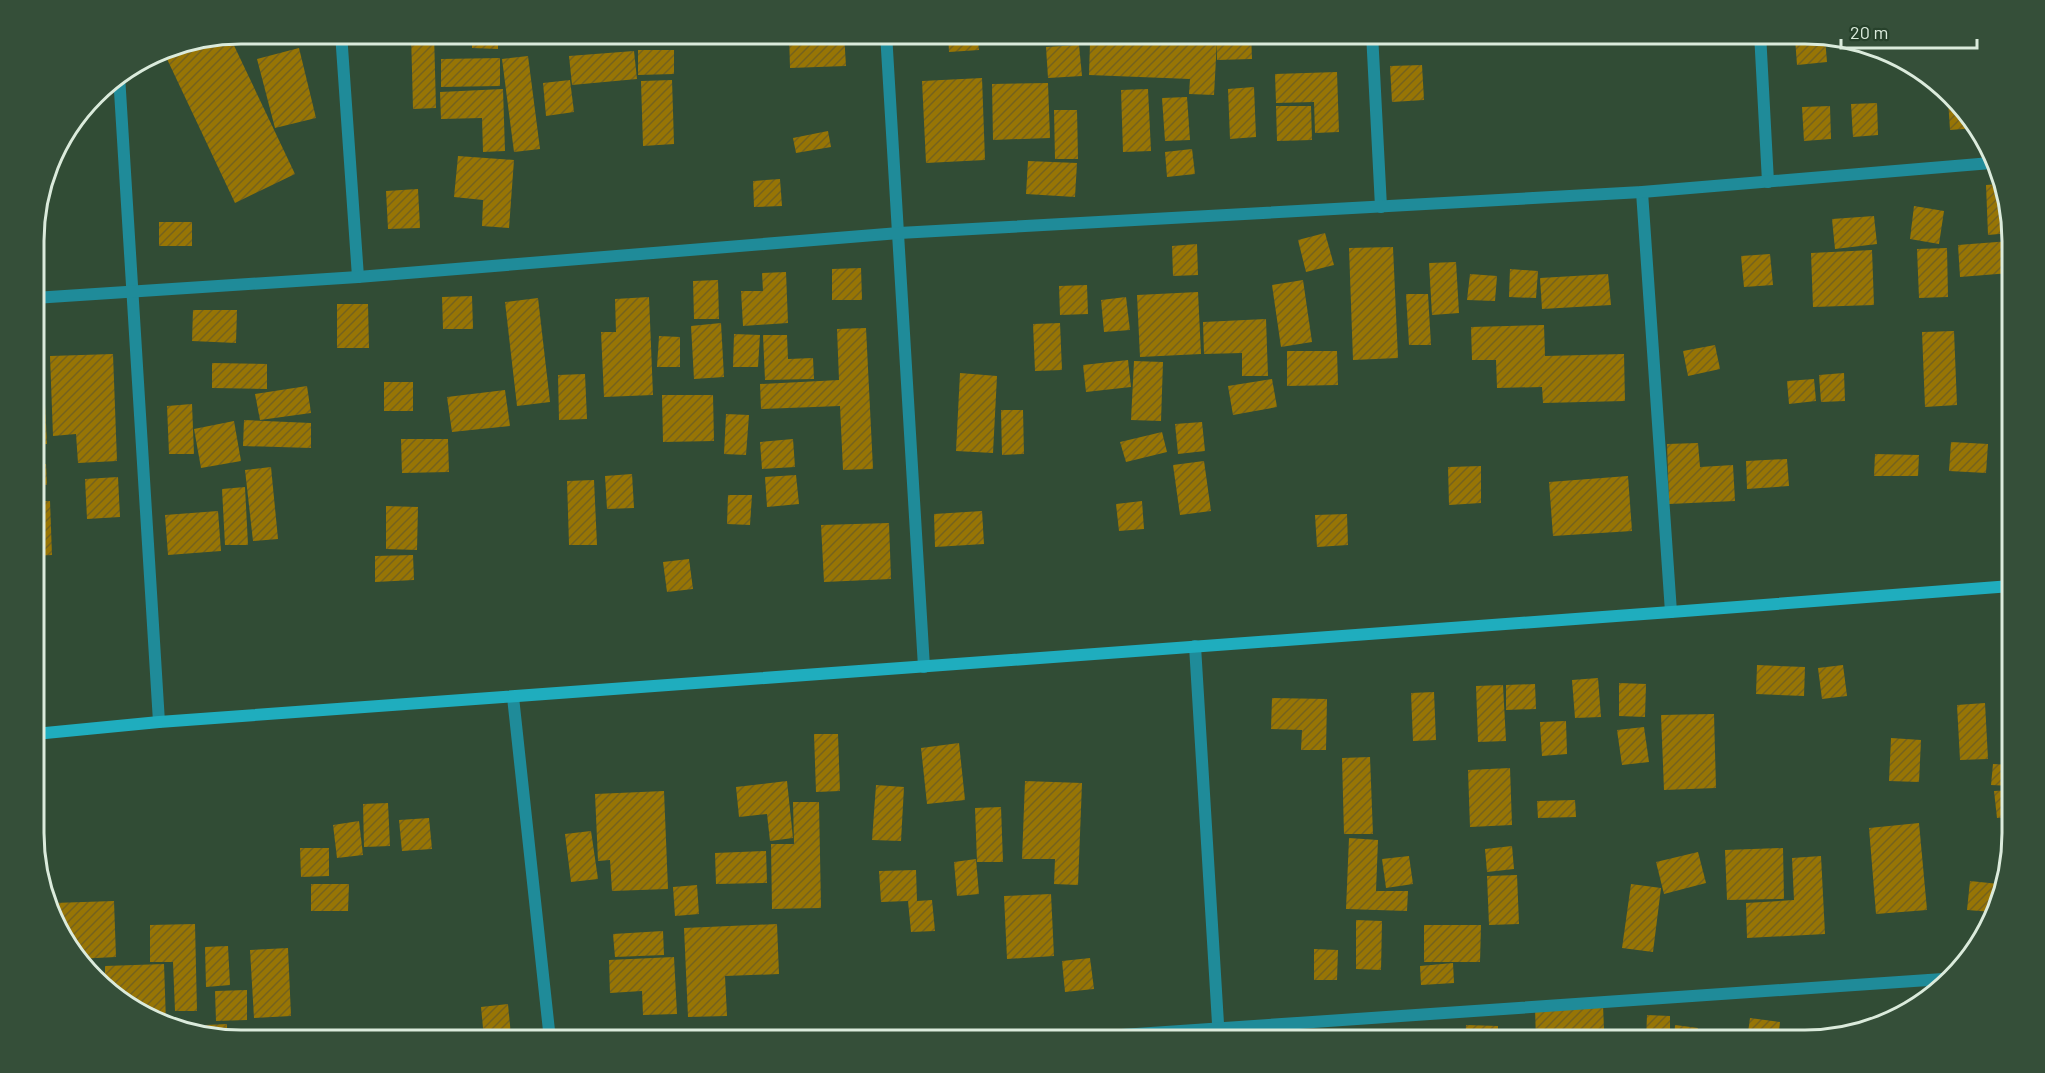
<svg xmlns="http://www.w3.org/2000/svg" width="2045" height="1073" font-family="Barlow,sans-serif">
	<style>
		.building { fill: url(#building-hatch) }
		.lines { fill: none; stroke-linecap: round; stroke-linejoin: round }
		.street { stroke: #1f8b99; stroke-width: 12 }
		.secondary { stroke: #1fadbe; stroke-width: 12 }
		.rim { fill: none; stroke: #dbebdc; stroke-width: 3 }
	</style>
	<defs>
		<pattern id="building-hatch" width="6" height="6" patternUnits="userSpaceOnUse" patternTransform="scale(1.5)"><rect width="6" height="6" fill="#977505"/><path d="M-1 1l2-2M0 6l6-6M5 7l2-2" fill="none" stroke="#75621d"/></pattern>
	</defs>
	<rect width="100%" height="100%" fill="#314c35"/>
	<!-- building -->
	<g class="building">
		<polygon points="411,33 434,33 436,108 413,109"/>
		<polygon points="472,33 498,33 498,49 472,48"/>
		<polygon points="789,33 844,33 846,66 790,68"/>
		<polygon points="948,33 977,33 979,50 949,52"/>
		<polygon points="1117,33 1182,33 1182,35 1217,37 1217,33 1251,33 1252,59 1217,60 1217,40 1214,95 1189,94 1190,79 1089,75 1090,43 1116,44"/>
		<polygon points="229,35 295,174 235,203 167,59 207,40"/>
		<polygon points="1817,36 1825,38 1827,62 1797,65 1795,38"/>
		<polygon points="1079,45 1082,76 1048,78 1046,47"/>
		<polygon points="299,48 316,118 275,128 257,59"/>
		<polygon points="638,50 674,50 674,74 638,75"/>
		<polygon points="634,51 637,79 572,85 569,56"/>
		<polygon points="528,56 540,149 514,152 502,59"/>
		<polygon points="500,58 500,86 441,87 441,59"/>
		<polygon points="1422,65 1424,100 1392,102 1390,66"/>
		<polygon points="1337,72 1339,132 1315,133 1314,102 1276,103 1275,74"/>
		<polygon points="982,78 985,160 926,163 922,81"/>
		<polygon points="570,80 574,112 546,116 543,83"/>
		<polygon points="672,80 674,144 643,146 641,81"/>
		<polygon points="1048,83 1050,138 993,140 992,84"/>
		<polygon points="1254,87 1256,137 1230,139 1228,89"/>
		<polygon points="503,89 505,151 483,152 482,118 441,119 440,92"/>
		<polygon points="1148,89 1151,151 1123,152 1121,90"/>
		<polygon points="1187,97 1190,140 1165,141 1162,98"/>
		<polygon points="1948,99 1976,124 1976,128 1950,130"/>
		<polygon points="1877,103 1878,135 1853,137 1851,104"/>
		<polygon points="1276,106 1311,106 1312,140 1277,141"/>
		<polygon points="1830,106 1831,139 1804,141 1802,107"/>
		<polygon points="1054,110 1077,110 1078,159 1055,159"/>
		<polygon points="828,131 831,147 796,153 793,138"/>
		<polygon points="1192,149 1195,174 1167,177 1165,152"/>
		<polygon points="458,156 514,160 509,228 482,226 483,200 454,197"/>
		<polygon points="1028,161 1077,163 1075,197 1026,194"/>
		<polygon points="780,179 782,206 754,207 753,181"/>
		<polygon points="1999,184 2010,214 2010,233 1988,235 1986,185"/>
		<polygon points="418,189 420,228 388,229 386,191"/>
		<polygon points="1914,206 1944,211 1939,244 1910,239"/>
		<polygon points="1874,216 1877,244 1835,249 1832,219"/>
		<rect x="159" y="222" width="33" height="24"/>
		<polygon points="1325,233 1334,265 1306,272 1298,240"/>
		<polygon points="2010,241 2010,273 1960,277 1958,245"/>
		<polygon points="1197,244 1198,275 1173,276 1172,246"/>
		<polygon points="1393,247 1398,358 1353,360 1349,248"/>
		<polygon points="1947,248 1948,297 1919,298 1917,249"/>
		<polygon points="1872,250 1874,305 1813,307 1811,253"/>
		<polygon points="1770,254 1773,285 1744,287 1741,256"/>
		<polygon points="1456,262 1459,313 1432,315 1429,263"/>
		<polygon points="861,268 862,300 832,300 832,269"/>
		<polygon points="1510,269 1538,271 1536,298 1509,297"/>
		<polygon points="786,272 788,323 743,326 741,291 763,291 762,273"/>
		<polygon points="1470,274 1497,276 1495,301 1467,300"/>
		<polygon points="1608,274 1611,305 1542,309 1540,278"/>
		<polygon points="718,280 719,319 694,319 693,281"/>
		<polygon points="1303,280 1312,342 1281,347 1272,285"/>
		<polygon points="1087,285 1088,314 1060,315 1059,286"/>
		<polygon points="1198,292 1201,354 1140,357 1137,295"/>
		<polygon points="1406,294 1428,294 1431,345 1409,345"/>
		<polygon points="472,296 473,329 443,329 442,297"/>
		<polygon points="649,297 653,395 604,397 601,332 616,332 615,299"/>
		<polygon points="1126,297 1130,330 1104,332 1101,300"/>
		<polygon points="538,298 550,402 517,406 505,302"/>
		<polygon points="337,304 368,304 369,348 337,348"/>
		<polygon points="193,310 237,310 236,343 192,341"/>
		<polygon points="1266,319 1268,376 1242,376 1242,353 1204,354 1203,322"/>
		<polygon points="721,323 724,377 694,379 691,326"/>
		<polygon points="1060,323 1062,370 1035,371 1033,324"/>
		<polygon points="1544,325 1545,356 1624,354 1625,401 1543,403 1542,387 1497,388 1496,360 1472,360 1471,327"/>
		<polygon points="866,328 873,469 843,470 840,406 761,409 760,384 839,380 837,329"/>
		<polygon points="1954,331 1957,405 1925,407 1922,332"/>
		<polygon points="734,334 760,335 758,367 733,367"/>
		<polygon points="763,335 787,335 788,359 813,358 814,379 765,380"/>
		<polygon points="659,336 680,337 680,367 657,367"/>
		<polygon points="1715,345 1720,369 1688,376 1683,351"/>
		<polygon points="1287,351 1337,351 1338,385 1287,386"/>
		<polygon points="113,354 117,461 78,463 76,434 53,436 50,356"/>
		<polygon points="1128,360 1131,387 1086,392 1083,365"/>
		<polygon points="1134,361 1163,362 1161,421 1131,420"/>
		<polygon points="212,363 267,364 267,389 212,388"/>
		<polygon points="960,373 997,376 993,453 956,451"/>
		<polygon points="1844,373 1845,401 1821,402 1819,375"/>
		<polygon points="585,374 587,419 559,420 558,375"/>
		<polygon points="1272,379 1277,407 1233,415 1228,386"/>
		<polygon points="1814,379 1816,401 1789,404 1787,381"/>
		<rect x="384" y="382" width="29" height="29"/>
		<polygon points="34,384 44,384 47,444 34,445"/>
		<polygon points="307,386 311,413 260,420 255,394"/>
		<polygon points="505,390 510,426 452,432 447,397"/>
		<polygon points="662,395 713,395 714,441 663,442"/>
		<polygon points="192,404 194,454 169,454 167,406"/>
		<polygon points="1001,410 1023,410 1024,454 1002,455"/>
		<polygon points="726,414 749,415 746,455 724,454"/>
		<polygon points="244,420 311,423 311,448 243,446"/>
		<polygon points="234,421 241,461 201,468 194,429"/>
		<polygon points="1202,422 1205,451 1178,454 1175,424"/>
		<polygon points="1162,432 1167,452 1126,462 1120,442"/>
		<polygon points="401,439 448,439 449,472 402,473"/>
		<polygon points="793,439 795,467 762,469 760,442"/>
		<polygon points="1951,442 1988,444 1986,473 1949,471"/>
		<polygon points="1698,443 1700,467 1733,465 1735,501 1669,504 1667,444"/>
		<polygon points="1875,454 1919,455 1918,476 1874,476"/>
		<polygon points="1787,459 1789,486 1747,489 1746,461"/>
		<polygon points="1204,461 1211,511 1180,515 1173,465"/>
		<polygon points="34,464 46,464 47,485 34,485"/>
		<polygon points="1481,466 1481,503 1449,505 1448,467"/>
		<polygon points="271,467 278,539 253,541 245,470"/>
		<polygon points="632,474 634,508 607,509 605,476"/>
		<polygon points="796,475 799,504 767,507 765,477"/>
		<polygon points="1628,476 1632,531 1553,536 1549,482"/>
		<polygon points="118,477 120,517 87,519 85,479"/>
		<polygon points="594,480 597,545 569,545 567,481"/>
		<polygon points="245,487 248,545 225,545 222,489"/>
		<polygon points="728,495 752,495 750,525 727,524"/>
		<polygon points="34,501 50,501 52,555 34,556"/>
		<polygon points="1142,501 1144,529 1119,531 1116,504"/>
		<polygon points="386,506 418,507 417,550 386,549"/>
		<polygon points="218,511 221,551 168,555 165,515"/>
		<polygon points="982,511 984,544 935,547 934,514"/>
		<polygon points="1347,514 1348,545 1317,547 1315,515"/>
		<polygon points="889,523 891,579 824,582 821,525"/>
		<polygon points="413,555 414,580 375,582 375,556"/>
		<polygon points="689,559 693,589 667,592 663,562"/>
		<polygon points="1757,665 1805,667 1804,696 1756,694"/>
		<polygon points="1843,665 1847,696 1822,699 1818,668"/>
		<polygon points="1598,678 1601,717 1575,718 1572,680"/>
		<polygon points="1619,683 1646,684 1645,717 1619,716"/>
		<polygon points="1535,684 1536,709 1506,710 1506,685"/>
		<polygon points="1503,685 1506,741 1478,742 1476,686"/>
		<polygon points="1434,692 1436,740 1413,741 1411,693"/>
		<polygon points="1272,698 1327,699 1326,750 1301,750 1302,730 1271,729"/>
		<polygon points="1985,703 1988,759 1960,760 1957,705"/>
		<polygon points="1714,714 1716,788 1664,790 1661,715"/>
		<polygon points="1566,721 1567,754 1542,756 1540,722"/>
		<polygon points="1644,727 1649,762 1622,765 1617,730"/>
		<polygon points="814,734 838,734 840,791 816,792"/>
		<polygon points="1891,738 1921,740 1919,782 1889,781"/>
		<polygon points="959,743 965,800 927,804 921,748"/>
		<polygon points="1370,757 1373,834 1344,834 1342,758"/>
		<polygon points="1993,764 2012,765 2012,786 1991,785"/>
		<polygon points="1510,768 1512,825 1470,827 1468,770"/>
		<polygon points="787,781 793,838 770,841 767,814 739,817 736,787"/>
		<polygon points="1025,781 1082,783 1078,885 1054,884 1055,859 1022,859"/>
		<polygon points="876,785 904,787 901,841 872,840"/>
		<polygon points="2012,790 2012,817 1997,818 1994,791"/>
		<polygon points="664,791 668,889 612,891 610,860 598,861 595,794"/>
		<polygon points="1575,800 1576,817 1538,818 1537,801"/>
		<polygon points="793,802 819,802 821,908 772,909 771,844 794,844"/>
		<polygon points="388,803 390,846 364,847 363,804"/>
		<polygon points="1001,807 1003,862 977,862 975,808"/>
		<polygon points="429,818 432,849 402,851 399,820"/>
		<polygon points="359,821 363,855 337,858 333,825"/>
		<polygon points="1919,823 1927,910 1876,914 1869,828"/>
		<polygon points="591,831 598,879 571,882 565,834"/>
		<polygon points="1349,838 1378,840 1376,891 1408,891 1407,911 1346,909"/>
		<polygon points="1512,846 1514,869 1487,872 1485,849"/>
		<polygon points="300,848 329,848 329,876 301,877"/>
		<polygon points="1783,848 1784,899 1727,900 1725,850"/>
		<polygon points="766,851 767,883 716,884 715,853"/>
		<polygon points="1698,852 1706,883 1664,894 1656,862"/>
		<polygon points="1409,856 1413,884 1386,888 1382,859"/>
		<polygon points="1821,856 1825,934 1747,938 1746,903 1794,900 1792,858"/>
		<polygon points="976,859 979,894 957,896 954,862"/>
		<polygon points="916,870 917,901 932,900 935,931 911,932 908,901 881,902 879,871"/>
		<polygon points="1517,875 1519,924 1489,925 1487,876"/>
		<polygon points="1970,881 1999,884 1993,912 1967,910"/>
		<polygon points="311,884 349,884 348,911 311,911"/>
		<polygon points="1631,884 1661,888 1653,952 1622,948"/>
		<polygon points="697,885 699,914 675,916 673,887"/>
		<polygon points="1051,894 1054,956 1007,959 1004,896"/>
		<polygon points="114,901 116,957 76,959 53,903"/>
		<polygon points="1356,920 1382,921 1381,970 1356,969"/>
		<polygon points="195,924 197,1011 175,1011 173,962 150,962 150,925"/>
		<polygon points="777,924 779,974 725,976 727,1016 688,1017 684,928"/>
		<polygon points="1424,925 1481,925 1480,962 1424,962"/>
		<polygon points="663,931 664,955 615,957 613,934"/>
		<polygon points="228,946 230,985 206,987 205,947"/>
		<polygon points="288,948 291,1016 254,1018 250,950"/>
		<polygon points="1314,949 1338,950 1337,980 1314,980"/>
		<polygon points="674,957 677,1014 643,1015 642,991 610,993 609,960"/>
		<polygon points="1090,958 1094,989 1065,992 1062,961"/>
		<polygon points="1453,963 1454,983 1421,985 1420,966"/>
		<polygon points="164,964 166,1022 149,1018 105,983 105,966"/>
		<polygon points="247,990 247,1020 216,1021 215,991"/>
		<polygon points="508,1004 511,1036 484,1038 481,1007"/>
		<polygon points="1603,1005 1604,1029 1570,1030 1571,1040 1536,1040 1535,1008"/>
		<polygon points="1647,1015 1670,1016 1670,1040 1646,1040"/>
		<polygon points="1750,1018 1780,1022 1778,1040 1747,1040"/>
		<polygon points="227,1024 227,1037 207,1032 206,1025"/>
		<polygon points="1466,1025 1498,1026 1498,1040 1465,1040"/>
		<polygon points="1675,1025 1698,1028 1697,1040 1674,1040"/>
	</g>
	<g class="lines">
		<!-- street -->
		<g class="street">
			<polyline points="341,33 358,277"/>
			<polyline points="886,33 924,667"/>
			<polyline points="1372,33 1381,207"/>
			<polyline points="1760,33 1768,182"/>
			<polyline points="119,75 159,722"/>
			<polyline points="1642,192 1671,612"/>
			<polyline points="34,298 358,277 899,233 1642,192 1991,163"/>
			<polyline points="1195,646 1219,1040"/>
			<polyline points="513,697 550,1040"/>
			<polyline points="1048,1040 1943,979"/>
		</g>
		<!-- secondary -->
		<polyline class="secondary" points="35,734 159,722 1671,612 2011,586"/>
	</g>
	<!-- crop -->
	<path d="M0 0H2045V1073H0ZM241 44H1805A197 197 0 0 1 2002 241V833A197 197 0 0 1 1805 1030H241A197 197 0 0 1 44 833V241A197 197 0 0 1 241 44Z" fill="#354f39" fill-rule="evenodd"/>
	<path class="rim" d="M241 44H1805A197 197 0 0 1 2002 241V833A197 197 0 0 1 1805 1030H241A197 197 0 0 1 44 833V241A197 197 0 0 1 241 44Z"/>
	<!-- scale -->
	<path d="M1841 39v9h136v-9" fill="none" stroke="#dbebdc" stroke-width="3"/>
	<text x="1850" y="39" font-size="18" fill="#dbebdc" stroke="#27412b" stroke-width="4.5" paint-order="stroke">20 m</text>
</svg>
